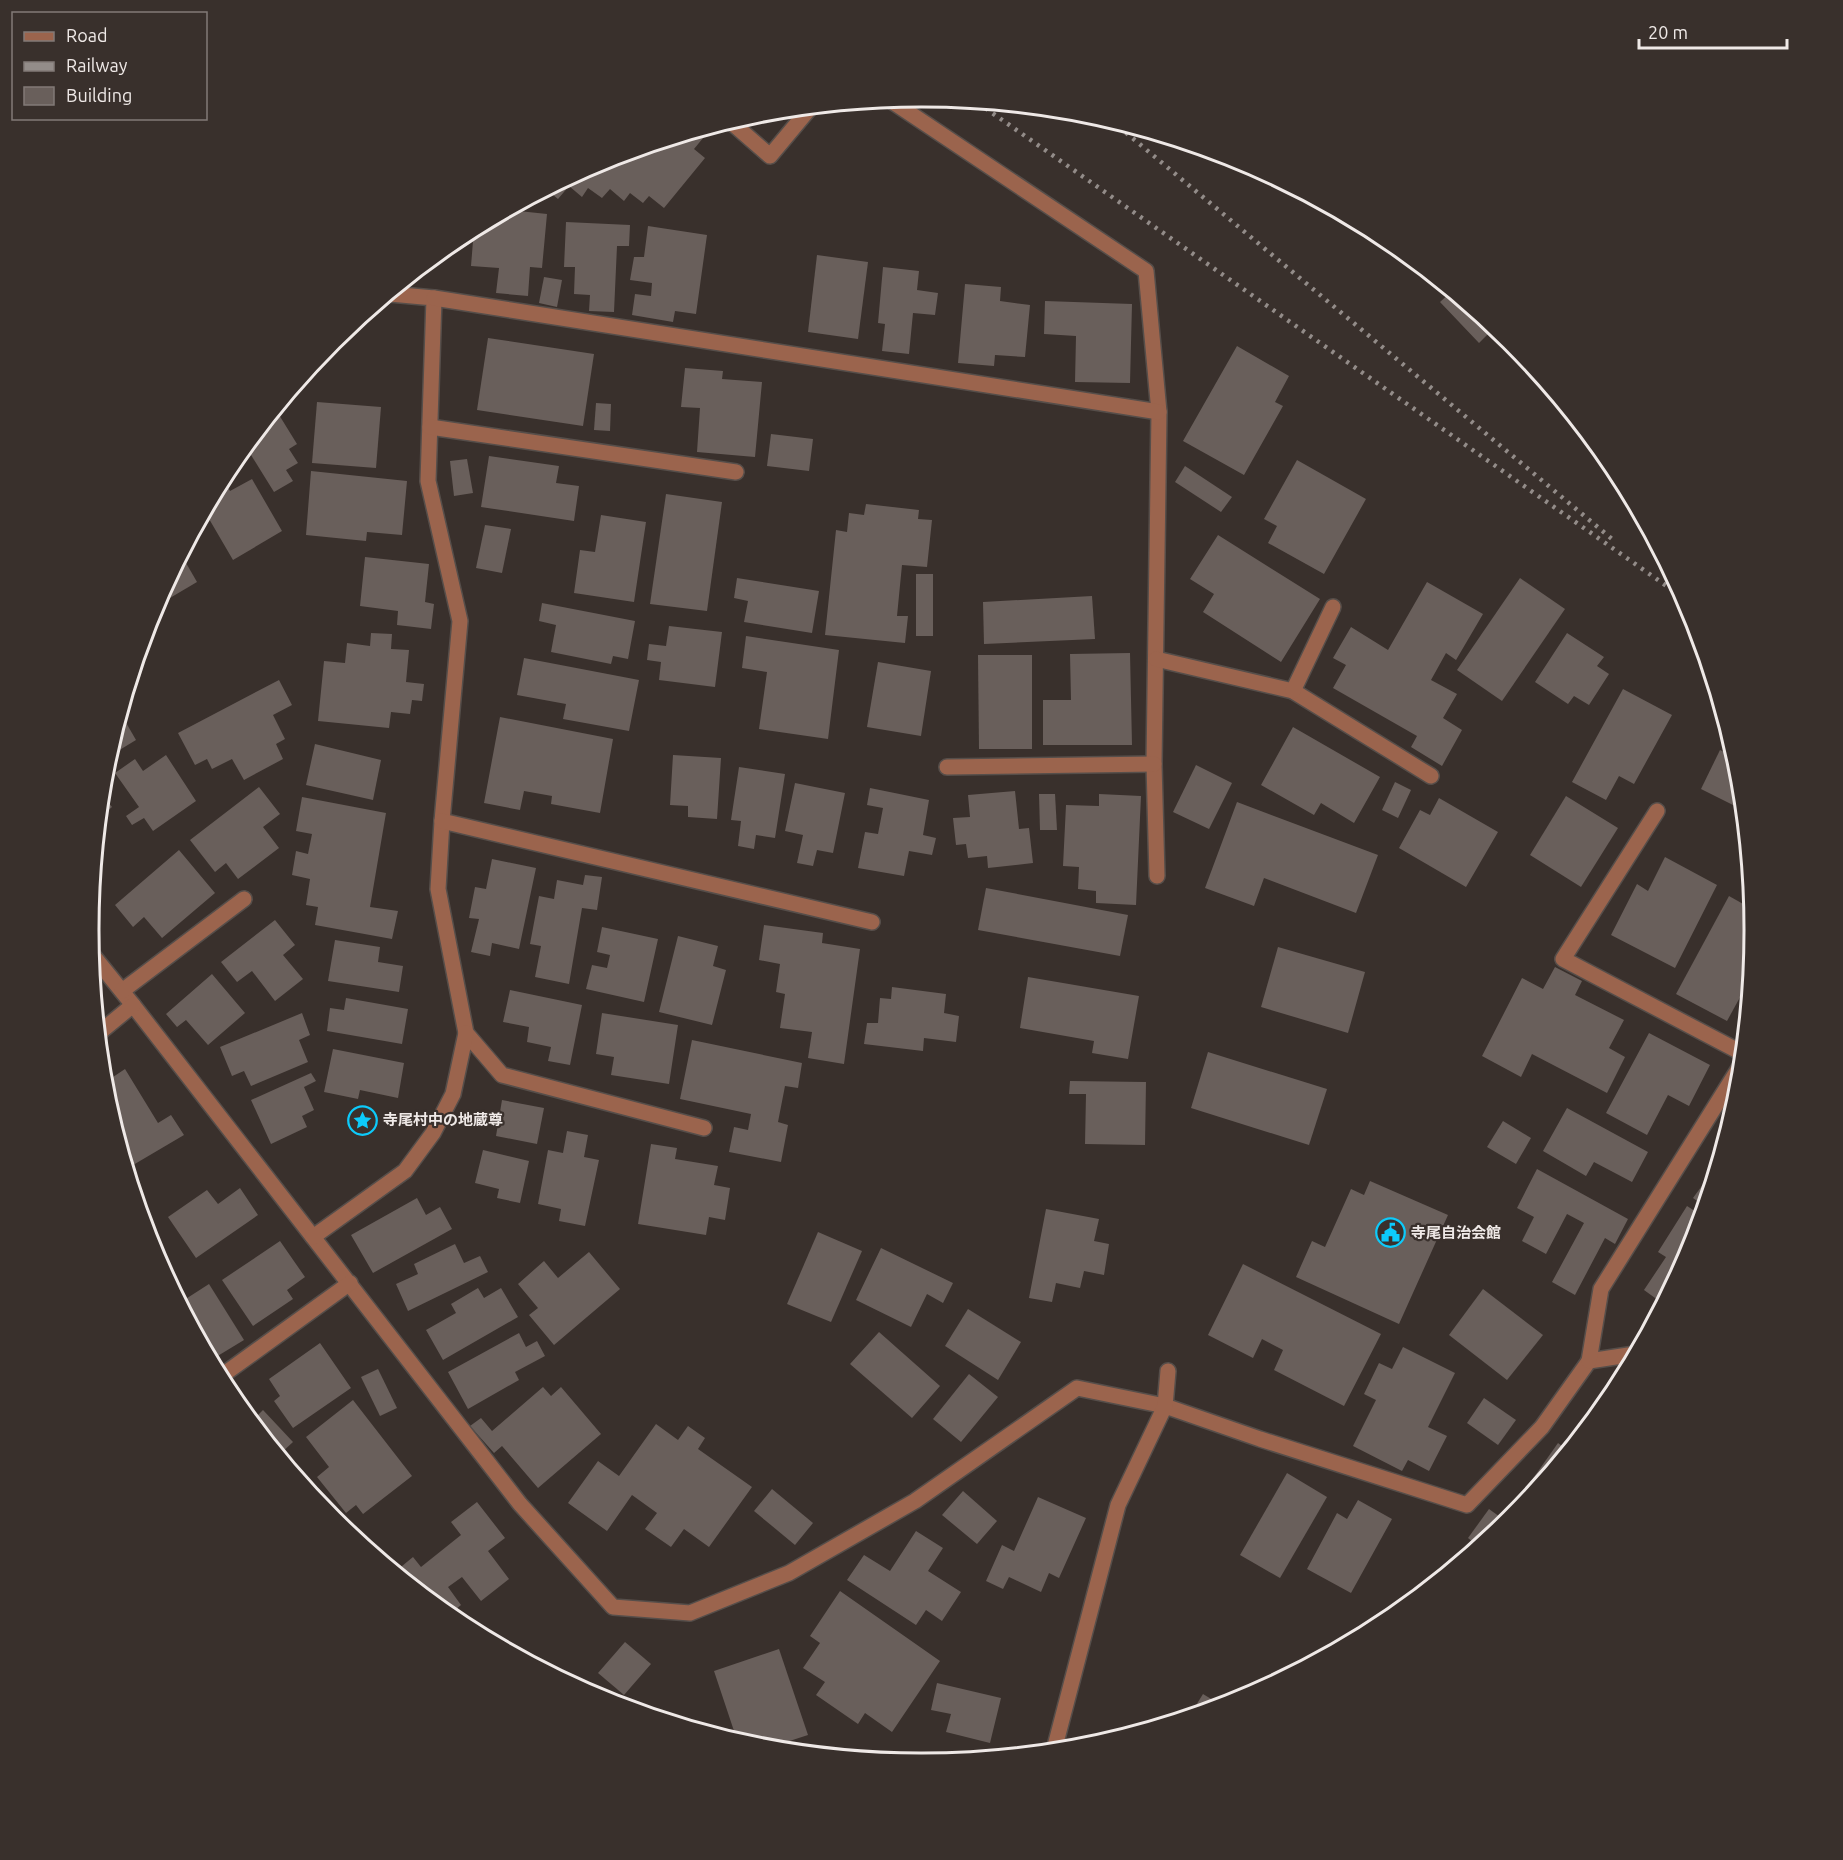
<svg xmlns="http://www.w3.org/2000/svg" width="1843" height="1860" font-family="Ubuntu,'Noto Sans JP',sans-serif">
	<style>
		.building { fill: #695f5b }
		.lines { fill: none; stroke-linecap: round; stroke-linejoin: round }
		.street-casing { stroke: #564e4a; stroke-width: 18 }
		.street { stroke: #9b644d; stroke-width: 15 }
		.rail { stroke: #938c89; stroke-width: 4.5; stroke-dasharray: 3 6; stroke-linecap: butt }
		.labels { text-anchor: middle; stroke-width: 4.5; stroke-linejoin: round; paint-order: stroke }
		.poi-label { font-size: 15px; font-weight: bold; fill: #efe9e7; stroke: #39302c; text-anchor: start }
		.rim { fill: none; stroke: #efe9e7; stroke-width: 3 }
	</style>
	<rect width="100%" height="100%" fill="#39302c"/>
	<!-- building -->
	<g class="building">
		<polygon points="705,129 708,132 694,149 705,158 664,208 649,196 643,203 630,193 624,201 610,189 602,198 588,188 582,197 569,186 558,199 547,190 603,160 653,145 658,149 664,142 683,137"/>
		<polygon points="543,193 534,204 529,200"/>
		<polygon points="509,210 547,214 542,268 530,267 528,296 496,293 499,268 471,266 474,229"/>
		<polygon points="566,222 630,225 629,246 617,246 614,312 589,311 590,295 574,294 575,267 564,267"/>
		<polygon points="648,226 707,235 696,314 675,311 673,322 632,315 635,294 651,296 652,283 630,280 634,257 644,257"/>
		<polygon points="1375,233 1385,238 1413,261 1409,265"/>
		<polygon points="451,243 451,254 439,254"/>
		<polygon points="817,255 868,262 858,339 808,332"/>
		<polygon points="883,267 919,271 917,290 938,293 935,315 913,313 909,354 882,351 885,324 878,323"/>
		<polygon points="544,277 562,280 557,307 539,303"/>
		<polygon points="965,284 1001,287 1000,301 1030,305 1025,357 995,355 994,366 958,363"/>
		<polygon points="1451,292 1509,340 1501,347 1488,334 1479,343 1440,302"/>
		<polygon points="1045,301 1132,304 1130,383 1075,382 1076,336 1044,334"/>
		<polygon points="488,338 594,354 583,426 477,410"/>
		<polygon points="1237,346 1289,376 1275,402 1283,406 1244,475 1183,441"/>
		<polygon points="1519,351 1549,388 1546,392 1512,358"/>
		<polygon points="685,368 723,371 722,379 762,382 755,457 697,452 700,408 681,407"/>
		<polygon points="317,402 381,407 376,468 312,463"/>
		<polygon points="596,403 611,404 610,431 594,430"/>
		<polygon points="276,410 297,444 289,449 298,463 286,470 293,481 274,492 246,447"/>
		<polygon points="771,434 813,439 809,471 767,466"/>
		<polygon points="489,456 559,466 556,483 579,486 574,521 481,507"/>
		<polygon points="467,459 473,493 454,496 450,461"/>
		<polygon points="1297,460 1366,499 1324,574 1268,543 1277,526 1264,519"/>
		<polygon points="1185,466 1232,497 1221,512 1175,482"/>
		<polygon points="311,471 407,481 402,535 367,532 366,541 306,535"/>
		<polygon points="223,479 230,491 252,479 282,531 233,560 205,512"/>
		<polygon points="666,494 722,502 707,611 650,604"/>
		<polygon points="866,504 919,510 918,519 932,520 927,567 902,565 897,616 908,616 905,643 825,635 836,530 847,532 849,513 864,515"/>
		<polygon points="601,515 646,522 634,602 574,593 580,550 595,552"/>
		<polygon points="485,525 511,529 502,573 476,568"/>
		<polygon points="1218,535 1320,599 1281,662 1203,612 1214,594 1190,579"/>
		<polygon points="182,556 197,582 153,608"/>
		<polygon points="365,557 429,564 425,602 434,604 431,629 397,625 398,611 360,606"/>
		<rect x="916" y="574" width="17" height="62"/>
		<polygon points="737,578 819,591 812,633 744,622 748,601 734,598"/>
		<polygon points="1520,578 1565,609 1502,701 1457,670"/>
		<polygon points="1427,582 1483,614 1456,660 1446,653 1431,680 1457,694 1443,718 1462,730 1442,766 1411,747 1417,736 1333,688 1346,665 1333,658 1351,627 1388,650"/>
		<polygon points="1092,596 1095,639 984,644 983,602"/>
		<polygon points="542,603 635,621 628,659 613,656 611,664 551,652 556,625 539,621"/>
		<polygon points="669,626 722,632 715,687 659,680 661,662 647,660 649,644 666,646"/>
		<polygon points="371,633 392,634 391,649 409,650 406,682 424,684 422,701 412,700 410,714 391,712 389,728 318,721 324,661 345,663 347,643 370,646"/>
		<polygon points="1567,633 1604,657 1597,666 1609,674 1589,705 1574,696 1568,704 1535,682"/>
		<polygon points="746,636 839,650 828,739 759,729 767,672 742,668"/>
		<polygon points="1130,653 1132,745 1043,745 1043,700 1071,700 1070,654"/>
		<polygon points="978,655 1032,655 1032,749 979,749"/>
		<polygon points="524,658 639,680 629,731 563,719 566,704 517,695"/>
		<polygon points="878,662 931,671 921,736 867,727"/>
		<polygon points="279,680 292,705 273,715 285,739 276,744 283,759 244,780 232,759 212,769 207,759 195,765 178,733"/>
		<polygon points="1623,689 1672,715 1634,784 1619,776 1606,800 1572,782"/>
		<polygon points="121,714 136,740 108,757"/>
		<polygon points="500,717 613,739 600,813 551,804 552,796 524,791 520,810 484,803"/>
		<polygon points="1293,727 1380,777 1354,823 1321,803 1314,815 1261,785"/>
		<polygon points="315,744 381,760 373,800 306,785"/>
		<polygon points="1720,750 1736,758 1739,768 1743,810 1701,789"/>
		<polygon points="166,755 196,801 153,831 144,818 132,825 126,816 139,807 115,773 135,759 143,771"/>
		<polygon points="673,755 721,758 717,819 688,817 688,806 670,805"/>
		<polygon points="1196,765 1232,783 1209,829 1173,812"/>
		<polygon points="739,767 785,774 775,838 756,835 754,849 738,846 741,821 731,820"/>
		<polygon points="1395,782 1411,790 1398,818 1382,810"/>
		<polygon points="795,783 845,793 833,853 817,850 813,866 797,863 803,835 785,831"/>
		<polygon points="259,787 280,814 263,827 279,848 238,879 226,863 215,872 190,840"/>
		<polygon points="870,788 929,800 923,835 936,838 932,855 909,851 904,876 858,868 865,832 878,834 883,808 867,805"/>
		<polygon points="1015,791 1019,829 1029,828 1033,863 988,868 987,856 968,858 966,844 956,845 953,818 970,817 968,795"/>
		<polygon points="1039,794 1055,794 1057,830 1040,830"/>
		<polygon points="1099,794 1141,796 1136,905 1096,903 1096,891 1078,889 1079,867 1063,866 1066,805 1099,806"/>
		<polygon points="102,795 112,807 100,817"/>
		<polygon points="1566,796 1618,828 1581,887 1530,855"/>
		<polygon points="302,797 386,813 370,907 398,911 392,939 315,925 318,907 306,905 310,879 292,875 296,851 308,854 312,834 296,831"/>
		<polygon points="1439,798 1498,832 1466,887 1399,848 1420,810 1430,815"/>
		<polygon points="1237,802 1378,855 1356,913 1264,878 1254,906 1205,888"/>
		<polygon points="179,850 215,893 162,938 144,917 133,927 115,905"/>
		<polygon points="1665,857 1717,885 1675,968 1611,935 1637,884 1648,891"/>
		<polygon points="492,859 536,868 519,949 492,943 490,956 471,952 479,919 469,918 475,887 486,889"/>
		<polygon points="585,875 602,877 597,910 582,908 569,984 535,977 541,946 530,944 539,896 554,899 557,880 583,885"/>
		<polygon points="986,888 1128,915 1120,956 978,930"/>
		<polygon points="1729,896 1752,909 1754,930 1750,979 1727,1021 1676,994"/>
		<polygon points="275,920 295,945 283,955 303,979 275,1001 252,971 237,982 221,962"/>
		<polygon points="764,925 823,933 822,943 860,949 844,1064 808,1058 812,1032 780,1028 785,994 776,992 780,964 759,960"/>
		<polygon points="602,927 658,939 644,1002 586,989 592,965 607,968 610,955 597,952"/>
		<polygon points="678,936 718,946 713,966 726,970 712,1025 659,1012"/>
		<polygon points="335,940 380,947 378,962 403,966 399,992 328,981"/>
		<polygon points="1278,947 1365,972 1348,1033 1261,1007"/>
		<polygon points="1555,967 1582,981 1575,995 1624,1020 1609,1048 1625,1057 1607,1093 1532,1054 1521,1077 1482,1056 1522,978 1543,989"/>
		<polygon points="212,974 245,1013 208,1045 186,1020 177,1027 166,1014"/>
		<polygon points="1028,977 1139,996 1128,1059 1092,1053 1094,1041 1020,1028"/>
		<polygon points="892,987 946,994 944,1013 959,1016 956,1042 924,1038 923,1051 864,1044 867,1023 878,1023 880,998 891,999"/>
		<polygon points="510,990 582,1005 570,1065 548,1061 551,1047 527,1042 529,1027 503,1022"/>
		<polygon points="346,998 408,1009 402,1044 327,1031 330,1008 344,1010"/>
		<polygon points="302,1013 310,1035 299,1040 308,1062 251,1086 244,1071 232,1076 220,1047"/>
		<polygon points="602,1013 678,1025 669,1084 611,1075 614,1057 596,1054"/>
		<polygon points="1649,1033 1710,1065 1689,1106 1668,1095 1647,1135 1606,1113"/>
		<polygon points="692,1040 802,1063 798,1088 785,1086 778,1122 788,1125 781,1162 729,1152 734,1127 748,1130 751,1114 680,1099"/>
		<polygon points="333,1049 404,1063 398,1098 360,1090 358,1099 324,1092"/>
		<polygon points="1208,1052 1327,1089 1309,1145 1191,1108"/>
		<polygon points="125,1069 158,1123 171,1115 184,1135 128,1168 104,1092 104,1083"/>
		<polygon points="311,1073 316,1081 304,1087 314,1110 302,1116 307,1127 271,1144 251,1100"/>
		<polygon points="1070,1081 1146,1082 1145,1145 1085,1144 1086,1094 1069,1094"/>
		<polygon points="502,1100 544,1108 537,1144 496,1136"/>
		<polygon points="1567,1108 1648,1152 1632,1182 1594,1162 1586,1176 1543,1151"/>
		<polygon points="1503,1121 1531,1138 1516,1164 1487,1147"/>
		<polygon points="567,1131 588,1135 584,1157 599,1160 585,1226 559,1221 561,1209 538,1204 548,1150 563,1153"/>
		<polygon points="651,1144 677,1148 675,1159 718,1166 714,1185 730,1188 725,1220 709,1217 706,1235 638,1224"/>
		<polygon points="483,1150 529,1161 520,1203 497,1198 499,1189 475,1183"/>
		<polygon points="1537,1169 1628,1219 1615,1244 1605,1238 1575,1295 1552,1282 1584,1223 1567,1214 1546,1254 1522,1241 1534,1217 1517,1208"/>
		<polygon points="1712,1172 1714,1174 1704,1206 1693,1198"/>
		<polygon points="1370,1181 1448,1215 1399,1324 1296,1277 1312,1241 1325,1247 1351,1189 1364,1195"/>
		<polygon points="240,1188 258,1215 196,1258 168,1217 207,1190 218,1204"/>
		<polygon points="417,1198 426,1215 440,1207 452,1229 373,1273 351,1235"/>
		<polygon points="1687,1206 1701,1215 1691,1249 1662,1303 1644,1290 1666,1257 1658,1252"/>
		<polygon points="1046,1209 1099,1219 1094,1241 1109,1244 1104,1275 1084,1271 1080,1288 1056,1283 1052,1302 1029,1298"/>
		<polygon points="818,1232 862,1251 831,1322 787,1304"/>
		<polygon points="280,1241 305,1277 287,1290 293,1299 253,1326 222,1280"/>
		<polygon points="455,1244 464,1263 480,1256 488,1272 408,1311 396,1284 418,1274 414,1264"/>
		<polygon points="881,1248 953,1283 943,1303 927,1294 911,1327 856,1300"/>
		<polygon points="589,1252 620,1289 554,1345 529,1315 538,1308 518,1284 544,1261 558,1278"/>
		<polygon points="1243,1264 1381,1334 1344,1406 1274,1370 1283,1350 1262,1339 1253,1358 1208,1335"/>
		<polygon points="209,1284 244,1340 211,1360 181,1302"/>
		<polygon points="478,1288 484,1298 501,1288 518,1317 443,1360 426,1330 456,1313 451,1304"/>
		<polygon points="1483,1289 1543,1335 1507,1380 1449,1335"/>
		<polygon points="968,1309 1021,1342 998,1380 945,1346"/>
		<polygon points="879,1332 940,1386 912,1418 850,1364"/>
		<polygon points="519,1333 526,1347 537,1341 545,1356 515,1372 519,1380 468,1409 448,1372"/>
		<polygon points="320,1343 351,1388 293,1428 274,1401 280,1396 269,1379"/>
		<polygon points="1403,1347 1455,1373 1428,1427 1447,1436 1429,1471 1408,1460 1402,1471 1353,1446 1376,1400 1364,1394 1379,1363 1392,1369"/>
		<polygon points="378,1369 397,1408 380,1416 361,1377"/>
		<polygon points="969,1374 998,1397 961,1442 933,1419"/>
		<polygon points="1614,1383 1618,1385 1614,1393 1595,1416 1592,1415"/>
		<polygon points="543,1387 551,1396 561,1387 601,1434 538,1488 502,1446 494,1453 470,1426 481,1418 492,1431"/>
		<polygon points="1484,1398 1516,1420 1498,1445 1467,1423"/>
		<polygon points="353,1400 412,1476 363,1514 356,1505 346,1513 317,1477 329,1467 306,1437"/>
		<polygon points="263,1410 293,1442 280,1454 252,1421"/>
		<polygon points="656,1424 678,1440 688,1426 705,1438 698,1449 752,1487 709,1547 684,1529 671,1547 645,1529 657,1513 632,1495 607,1531 568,1503 598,1461 619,1476"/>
		<polygon points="1558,1443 1567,1450 1528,1498 1522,1494"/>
		<polygon points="1287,1473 1327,1497 1280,1578 1240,1555"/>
		<polygon points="772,1489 813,1523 795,1545 754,1511"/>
		<polygon points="963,1491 997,1521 977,1544 942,1515"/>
		<polygon points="1038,1497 1086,1518 1059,1578 1049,1573 1041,1592 1009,1577 1003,1589 986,1581 1002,1545 1014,1551"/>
		<polygon points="1358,1500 1392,1519 1351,1593 1307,1569 1337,1513 1347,1519"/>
		<polygon points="477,1502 505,1538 488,1551 509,1579 481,1601 462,1577 448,1587 461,1605 449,1615 396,1571 413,1557 421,1567 461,1535 451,1522"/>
		<polygon points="1489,1509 1507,1522 1478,1546 1468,1538"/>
		<polygon points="916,1531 943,1548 928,1571 961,1592 942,1621 926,1610 916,1625 847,1580 864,1555 890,1571"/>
		<polygon points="840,1591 940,1661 892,1732 865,1713 858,1724 816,1695 825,1682 803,1668 820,1643 810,1636"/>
		<polygon points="625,1642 651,1664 624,1695 598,1673"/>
		<polygon points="779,1649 808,1735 768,1748 737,1740 714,1671"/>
		<polygon points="937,1683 1001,1698 990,1743 946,1732 951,1714 931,1710"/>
		<polygon points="1203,1694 1221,1705 1190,1715"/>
	</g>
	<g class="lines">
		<defs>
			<g id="street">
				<polyline points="890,100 1146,271 1159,412 1154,764 1157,876"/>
				<polyline points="731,122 770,156 810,108"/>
				<polyline points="390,294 434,298 428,481 460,621 442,821 438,889 466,1033 502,1075 704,1128"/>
				<polyline points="434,298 1159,412"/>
				<polyline points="430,427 736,472"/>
				<polyline points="1156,659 1293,691 1431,776"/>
				<polyline points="1293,691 1333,607"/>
				<polyline points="947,767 1154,764"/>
				<polyline points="1657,811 1563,959 1742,1053"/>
				<polyline points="442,821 872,922"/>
				<polyline points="91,953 133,1005 520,1504 613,1607 690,1613 789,1573 915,1501 1077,1388 1165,1406 1260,1439 1467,1505 1542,1427 1589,1361 1635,1354"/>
				<polyline points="122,991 244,899"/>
				<polyline points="99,1033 133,1005"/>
				<polyline points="313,1237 405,1171 433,1133 453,1094 466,1033"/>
				<polyline points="1589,1361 1601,1289 1741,1065"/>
				<polyline points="220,1377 350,1283"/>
				<polyline points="1054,1750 1118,1505 1165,1406 1168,1371"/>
			</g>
		</defs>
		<!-- street casing -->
		<use href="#street" class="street-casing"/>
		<!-- street -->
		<use href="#street" class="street"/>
		<!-- rail -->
		<g class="rail">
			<polyline points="978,103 1678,594"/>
			<polyline points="1112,121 1612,539"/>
		</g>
	</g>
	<!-- icons -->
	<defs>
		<symbol id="sight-ring" viewBox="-11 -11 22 22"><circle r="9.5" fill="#39302c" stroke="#0dcafa" stroke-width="1.5"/><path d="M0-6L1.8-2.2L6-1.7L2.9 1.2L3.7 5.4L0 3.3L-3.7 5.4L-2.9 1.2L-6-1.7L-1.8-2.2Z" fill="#0dcafa"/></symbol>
		<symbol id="civic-ring" viewBox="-11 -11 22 22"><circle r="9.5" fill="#39302c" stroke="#0dcafa" stroke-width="1.5"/><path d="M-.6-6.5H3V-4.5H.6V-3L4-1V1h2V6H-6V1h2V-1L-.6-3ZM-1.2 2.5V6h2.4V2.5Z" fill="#0dcafa"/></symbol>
	</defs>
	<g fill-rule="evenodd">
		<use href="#sight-ring" x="346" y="1104" width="33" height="33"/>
		<use href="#civic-ring" x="1374" y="1216" width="33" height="33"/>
	</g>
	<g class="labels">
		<!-- poi labels -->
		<g class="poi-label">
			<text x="383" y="1125">寺尾村中の地蔵尊</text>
			<text x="1411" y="1238">寺尾自治会館</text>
		</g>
	</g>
	<!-- crop -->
	<path d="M0 0H1843V1860H0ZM921 107H922A822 822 0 0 1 1744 929V931A822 822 0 0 1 922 1753H921A822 822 0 0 1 99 931V929A822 822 0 0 1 921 107Z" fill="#39302c" fill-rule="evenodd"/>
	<path class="rim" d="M921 107H922A822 822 0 0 1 1744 929V931A822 822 0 0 1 922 1753H921A822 822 0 0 1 99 931V929A822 822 0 0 1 921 107Z"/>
	<!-- legend -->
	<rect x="12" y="12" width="195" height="108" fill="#39302c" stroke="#827a77" stroke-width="1.5"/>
	<rect x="24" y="32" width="30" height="9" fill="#9b644d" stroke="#827a77" stroke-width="1.5"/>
	<text x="66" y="42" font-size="18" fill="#efe9e7">Road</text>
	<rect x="24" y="62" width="30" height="9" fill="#938c89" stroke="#827a77" stroke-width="1.5"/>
	<text x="66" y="72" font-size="18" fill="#efe9e7">Railway</text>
	<rect x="24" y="87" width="30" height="18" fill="#695f5b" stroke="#827a77" stroke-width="1.5"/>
	<text x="66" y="102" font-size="18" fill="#efe9e7">Building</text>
	<!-- scale -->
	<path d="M1639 39v9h148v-9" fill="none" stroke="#efe9e7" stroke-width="3"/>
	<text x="1648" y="39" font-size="18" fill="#efe9e7" stroke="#39302c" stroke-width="4.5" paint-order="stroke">20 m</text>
</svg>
